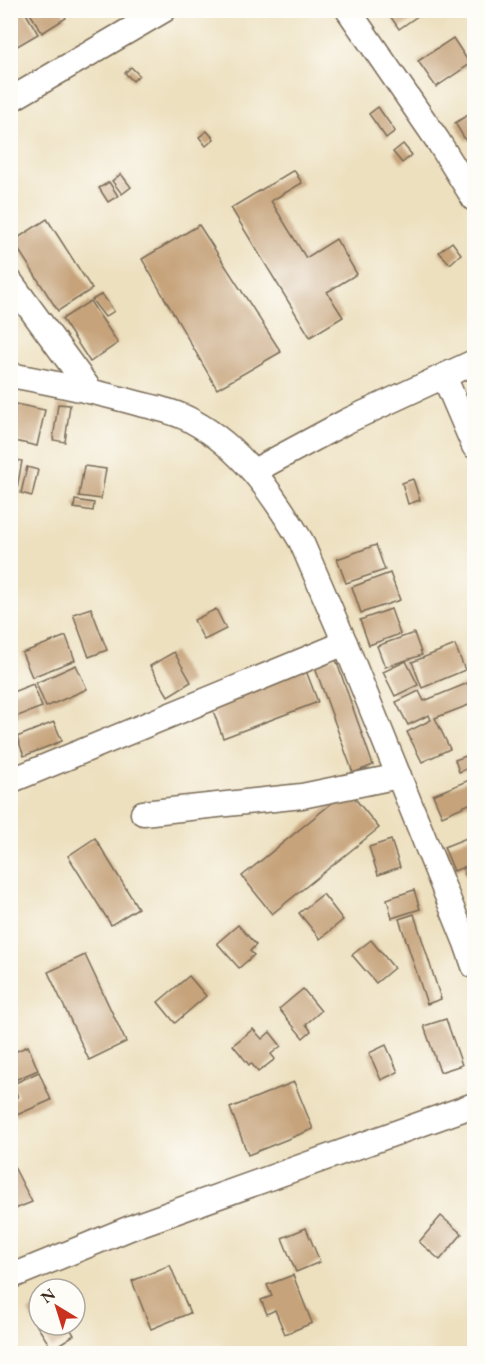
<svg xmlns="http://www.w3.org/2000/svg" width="485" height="1364" font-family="'EB Garamond',serif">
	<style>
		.building { fill: #c6a37a }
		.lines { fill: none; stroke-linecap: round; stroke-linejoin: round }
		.minor-casing { stroke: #796a56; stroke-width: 27 }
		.minor { stroke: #fff; stroke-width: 24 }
	</style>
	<rect width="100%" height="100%" fill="#fdfcf7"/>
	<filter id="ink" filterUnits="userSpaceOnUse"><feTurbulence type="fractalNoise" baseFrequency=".0167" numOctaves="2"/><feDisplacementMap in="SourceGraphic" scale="12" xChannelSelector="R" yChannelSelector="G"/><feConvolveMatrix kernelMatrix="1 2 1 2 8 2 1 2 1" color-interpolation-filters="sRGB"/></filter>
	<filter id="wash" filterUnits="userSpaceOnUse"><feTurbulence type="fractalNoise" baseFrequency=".008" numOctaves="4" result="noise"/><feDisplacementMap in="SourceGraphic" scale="24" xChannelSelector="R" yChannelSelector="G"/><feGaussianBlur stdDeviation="1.35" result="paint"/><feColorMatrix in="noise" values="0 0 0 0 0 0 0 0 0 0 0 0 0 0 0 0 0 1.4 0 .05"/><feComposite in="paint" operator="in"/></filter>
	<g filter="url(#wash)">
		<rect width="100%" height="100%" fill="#ede0bf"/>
		<g id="blocks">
			<!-- building -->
			<g class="building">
				<polygon points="10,10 24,10 38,34 14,48 10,41"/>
				<polygon points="28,10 62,10 66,18 42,33"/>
				<polygon points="386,10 426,10 399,29"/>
				<polygon points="453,38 470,64 436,87 418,61"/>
				<polygon points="131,67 139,75 133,81 125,73"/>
				<polygon points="378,107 395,131 386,138 369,114"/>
				<polygon points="474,111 474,136 466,141 455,123"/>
				<polygon points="207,131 214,139 206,146 199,137"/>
				<polygon points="403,144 412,155 402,163 393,152"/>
				<polygon points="294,170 302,183 271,201 306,258 336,239 357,274 327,292 343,317 310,337 231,208"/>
				<polygon points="121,174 131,187 122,194 112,181"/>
				<polygon points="109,182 118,196 108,202 99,188"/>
				<polygon points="47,219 92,289 58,311 13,241"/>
				<polygon points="199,225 281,352 217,389 142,259"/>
				<polygon points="452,242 461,254 450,264 439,252"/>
				<polygon points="102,294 114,311 105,317 92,300"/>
				<polygon points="90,301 118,343 90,362 62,319"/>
				<polygon points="10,403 45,410 37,446 10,440"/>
				<polygon points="58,404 70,405 65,442 53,440"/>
				<polygon points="10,459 22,461 16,494 10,493"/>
				<polygon points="84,466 106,469 101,499 79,496"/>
				<polygon points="27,467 38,470 32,496 21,493"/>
				<polygon points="413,479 420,500 408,504 402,483"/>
				<polygon points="75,500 94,503 93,511 74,508"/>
				<polygon points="376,545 385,570 346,583 337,559"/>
				<polygon points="390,573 400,600 361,613 352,587"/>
				<polygon points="91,608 107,650 89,657 73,614"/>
				<polygon points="216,609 226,629 204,640 194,620"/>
				<polygon points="391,609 400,634 369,645 360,620"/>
				<polygon points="414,633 422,655 385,667 377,646"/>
				<polygon points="66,636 75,660 32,677 22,653"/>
				<polygon points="455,645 465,670 422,688 412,662"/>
				<polygon points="174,652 191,682 168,696 150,666"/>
				<polygon points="335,657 373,765 353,773 314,665"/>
				<polygon points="406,661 418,685 395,696 383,672"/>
				<polygon points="76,665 87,689 46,707 36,683"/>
				<polygon points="305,668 318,702 223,738 211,705"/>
				<polygon points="468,683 474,699 474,703 435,718 450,749 422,762 407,732 431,720 429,715 408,725 396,702 419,691 424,701"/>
				<polygon points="33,684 42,707 10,719 10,693"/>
				<polygon points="54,722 62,741 24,756 17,737"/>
				<polygon points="474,753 474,766 459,772 455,760"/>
				<polygon points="474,778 474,802 442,816 433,795"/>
				<polygon points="348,790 379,828 272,914 242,876"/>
				<polygon points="474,835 474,863 454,871 444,847"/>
				<polygon points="95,838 138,908 111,925 68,856"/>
				<polygon points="391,840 400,867 378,875 369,847"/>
				<polygon points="474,864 474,896 463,869"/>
				<polygon points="414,890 420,909 392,918 387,899"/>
				<polygon points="323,894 343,920 320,939 299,913"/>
				<polygon points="414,914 441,999 427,1004 399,919"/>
				<polygon points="238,925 256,945 250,951 254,955 239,968 217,943"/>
				<polygon points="371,940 394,968 376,983 352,955"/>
				<polygon points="85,955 126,1042 89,1060 48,972"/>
				<polygon points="189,976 206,996 175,1023 158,1002"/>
				<polygon points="303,989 321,1011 306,1024 311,1031 303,1038 279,1009"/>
				<polygon points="446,1019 462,1065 440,1072 424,1026"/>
				<polygon points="253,1029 262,1039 270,1032 281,1046 271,1054 275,1059 258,1072 251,1063 249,1065 233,1045"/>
				<polygon points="386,1045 398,1072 381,1080 369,1053"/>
				<polygon points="28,1046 38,1070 10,1082 10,1054"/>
				<polygon points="39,1072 51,1100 10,1118 10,1100 18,1097 13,1084"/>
				<polygon points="294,1082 313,1129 248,1155 230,1108"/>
				<polygon points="10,1159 32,1202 10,1211"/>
				<polygon points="441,1216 462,1234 440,1260 419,1242"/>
				<polygon points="306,1228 320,1262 296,1272 282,1238"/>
				<polygon points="170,1265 190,1313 151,1329 132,1281"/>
				<polygon points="293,1275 312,1323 285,1334 275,1310 267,1314 261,1300 272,1296 267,1285"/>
				<polygon points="39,1305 39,1325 68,1325 74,1335 52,1349 28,1312"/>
			</g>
		</g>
	</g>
	<g filter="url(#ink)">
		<use href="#blocks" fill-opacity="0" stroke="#796a56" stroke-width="1.5"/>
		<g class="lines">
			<defs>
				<g id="minor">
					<polyline points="348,10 438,141 474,199"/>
					<polyline points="10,100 164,10"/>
					<polyline points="10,281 90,390"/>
					<path d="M10 375C54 383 97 392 140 404 157 408 176 412 192 421 242 448 273 494 301 541L345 643 466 943 474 966"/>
					<polyline points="444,376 474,446"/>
					<polyline points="254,471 347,421 474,362"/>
					<polyline points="10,781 345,643"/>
					<polyline points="143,813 302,796 399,776"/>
					<polyline points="10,1277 135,1226 474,1105"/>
				</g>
			</defs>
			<!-- minor casing -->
			<use href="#minor" class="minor-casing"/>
			<!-- minor -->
			<use href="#minor" class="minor"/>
		</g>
	</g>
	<!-- margin -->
	<rect width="485" height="1364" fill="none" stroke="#fdfcf7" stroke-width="36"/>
	<!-- north arrow -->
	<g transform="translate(57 1307) rotate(322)"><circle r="28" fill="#fdfcf7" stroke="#afa8a0" stroke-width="1.5"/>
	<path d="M0-4.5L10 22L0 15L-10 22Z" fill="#c8321e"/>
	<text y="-9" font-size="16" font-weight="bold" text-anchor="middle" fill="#3b2a1e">N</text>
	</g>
</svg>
